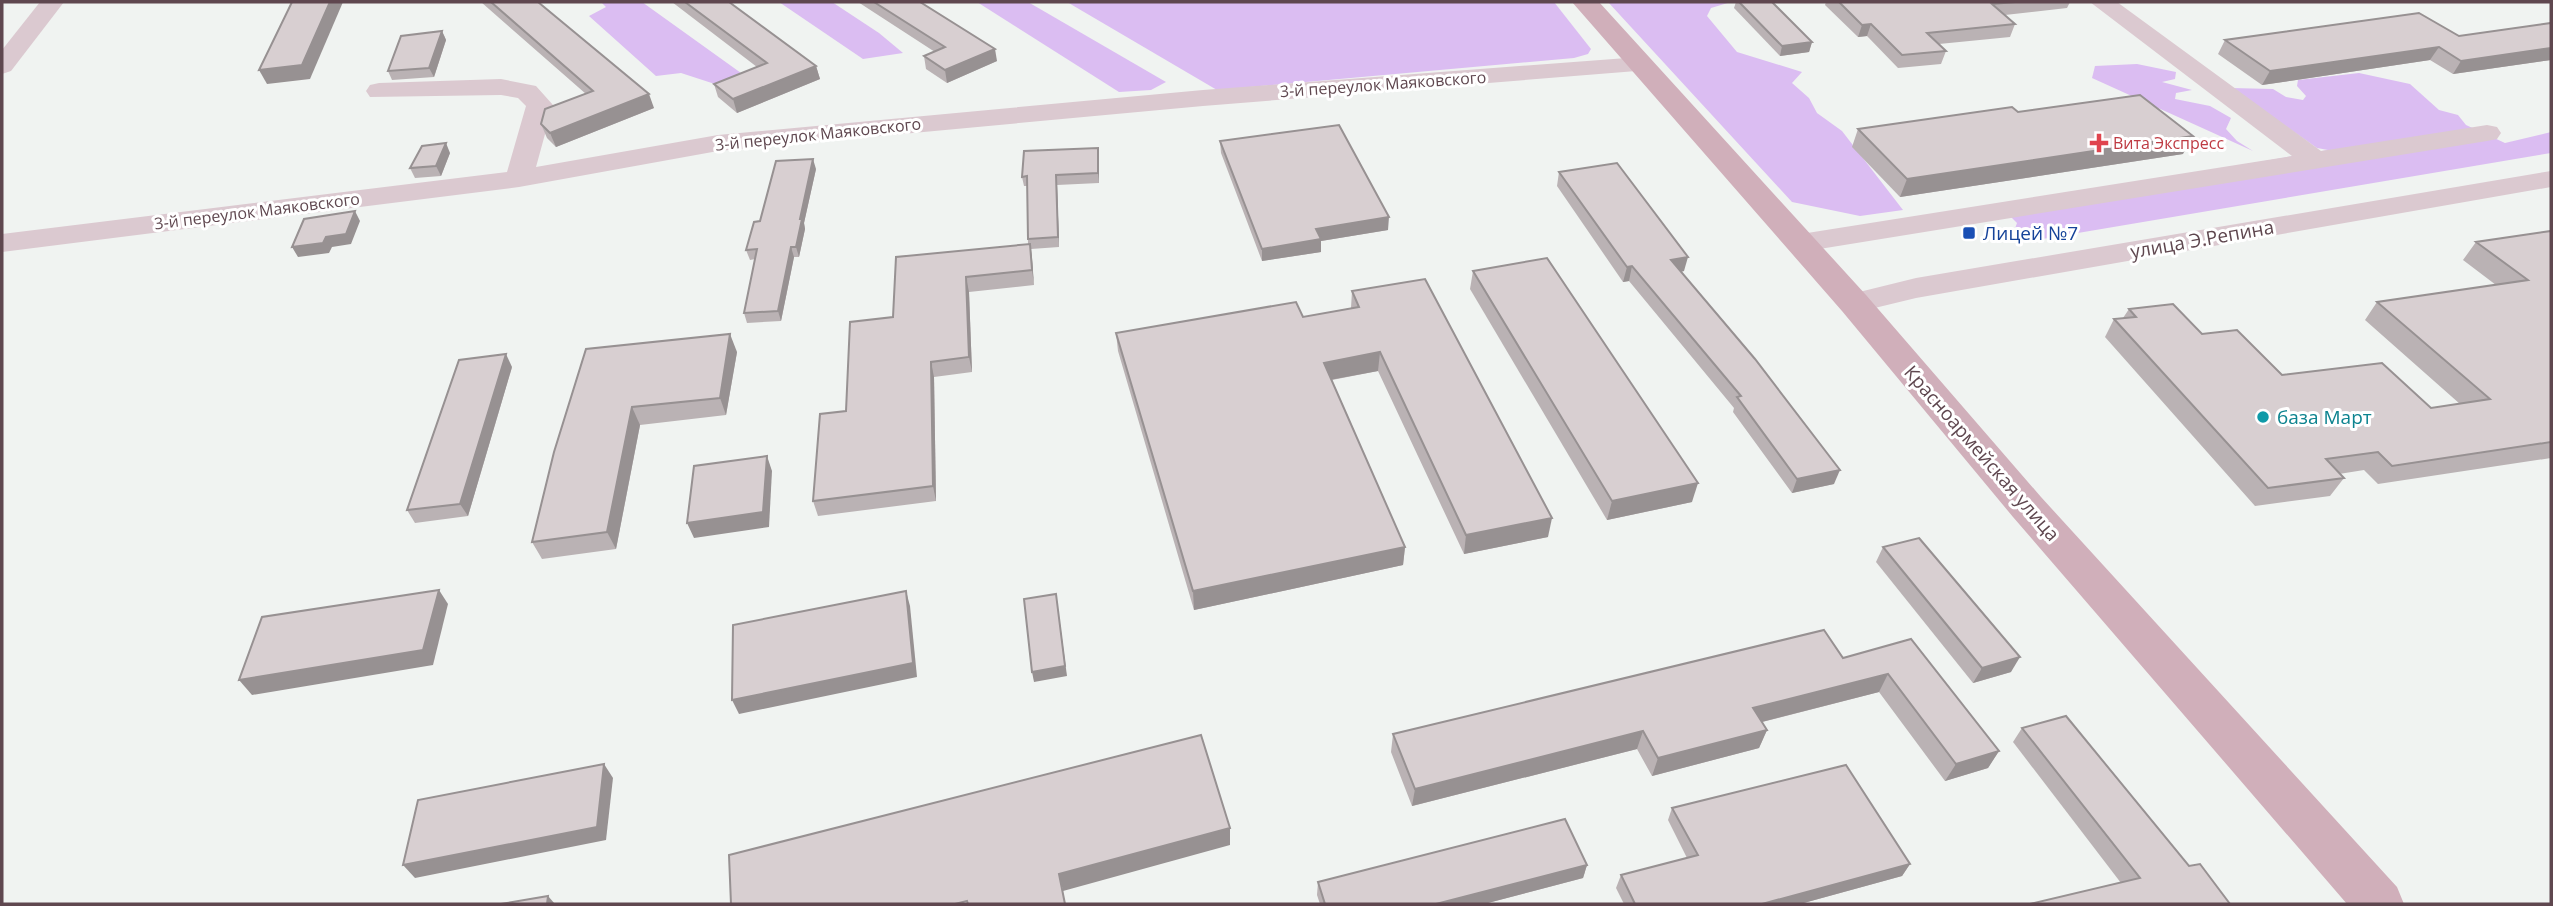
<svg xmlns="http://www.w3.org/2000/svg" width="2553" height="906" font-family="'Open Sans',sans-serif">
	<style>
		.green { fill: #dbbdf2 }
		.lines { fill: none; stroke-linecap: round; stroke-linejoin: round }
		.minor { fill: #dbc9d0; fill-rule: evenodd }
		.major { fill: #d0afba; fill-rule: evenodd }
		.wall { fill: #bab2b4 }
		.shaded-wall { fill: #979192 }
		.building { fill: #d8cfd1; stroke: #979192; stroke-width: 2 }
		.health-dot { fill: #e0444e; stroke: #fff; stroke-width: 2.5 }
		.transit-dot { fill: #1a4fb4; stroke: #fff; stroke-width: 2.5 }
		.culture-dot { fill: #0f9aa8; stroke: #fff; stroke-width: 2.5 }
		.labels { text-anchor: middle; stroke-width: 6; stroke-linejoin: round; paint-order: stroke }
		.far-street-label { font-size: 16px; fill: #5f474f; stroke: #fff }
		.far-health-label { font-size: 16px; fill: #be3a42; stroke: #fff; text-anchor: start }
		.transit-label { font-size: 19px; fill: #164399; stroke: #fff; text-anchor: start }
		.street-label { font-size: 19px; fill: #5f474f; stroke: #fff }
		.culture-label { font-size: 19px; fill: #0d838f; stroke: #fff; text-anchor: start }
	</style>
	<rect width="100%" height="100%" fill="#f0f3f1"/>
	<!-- green -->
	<g class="green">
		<polygon points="601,2 642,2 741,73 721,86 681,73 656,76 589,16 606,7"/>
		<polygon points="779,2 832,2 879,33 903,53 863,59"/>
		<polygon points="977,2 1028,2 1166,82 1151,90 1119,92"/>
		<polygon points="1067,2 1554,2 1591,49 1588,54 1574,58 1217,90"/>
		<polygon points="1608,2 1731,2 1711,8 1707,16 1737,52 1802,72 1792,83 1809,98 1817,113 1842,131 1903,210 1860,216 1792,202"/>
		<polygon points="2137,64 2176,72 2175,79 2162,82 2192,90 2176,93 2175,99 2210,106 2231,118 2226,129 2237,141 2253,151 2092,78 2095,66"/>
		<polygon points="2359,73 2410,84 2439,110 2458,115 2466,125 2505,143 2551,132 2551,153 2030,241 2013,234 2017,223 2001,207 2328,150 2317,148 2231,88 2273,89 2286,97 2303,100 2306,96 2297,86 2298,80"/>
	</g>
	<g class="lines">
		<!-- minor -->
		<g class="minor">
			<polygon points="40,2 64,2 11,71 2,74 2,50"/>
			<polygon points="2090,2 2117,2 2321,151 2487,125 2497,127 2501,133 2497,139 2487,141 1801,252 1790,249 1786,243 1790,237 1801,234 2292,156"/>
			<polygon points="1640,57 1649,60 1653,65 1649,70 1203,106 718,151 519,187 2,252 2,234 507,172 526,106 518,98 501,95 370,97 366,91 370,85 379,83 501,79 536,86 553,105 536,167 718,135 1203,90"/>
			<polygon points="2551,171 2551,187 1916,298 1854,313 1843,310 1838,303 1843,296 1916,278"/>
		</g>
		<!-- major -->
		<polygon class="major" points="1572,2 1599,2 1866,295 2041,497 2397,887 2404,904 2347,904 2013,517 1842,311"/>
	</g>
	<!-- wall -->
	<g class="wall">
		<polygon points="481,2 538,2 654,108 556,147 547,138 541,124 586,94"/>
		<polygon points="672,2 729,2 816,66 820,79 737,113 718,97 714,84 757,67"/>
		<polygon points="858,2 920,2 997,61 947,83 926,69 924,56 935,52"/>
		<polygon points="1736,2 1772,2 1812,42 1809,52 1780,56 1734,8"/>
		<polygon points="1826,2 2070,2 2067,8 2005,15 2015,24 2010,37 1939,44 1946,51 1941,64 1898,68 1867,36 1858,37 1825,5"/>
		<polygon points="2551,23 2551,60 2453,74 2430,60 2262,85 2218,54 2225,40 2459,36"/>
		<polygon points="442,31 446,40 434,77 392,80 388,71"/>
		<polygon points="2018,112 2183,154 1900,197 1852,147 1858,129"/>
		<polygon points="1220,141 1388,230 1321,241 1321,252 1262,261 1221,153"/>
		<polygon points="1098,148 1099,183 1057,185 1059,247 1031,249 1034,285 969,292 972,372 934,377 936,501 818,516 813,501 846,411 893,317 1028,244 1027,186 1024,186 1022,177"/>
		<polygon points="450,153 441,176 415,178 410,168"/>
		<polygon points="816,169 804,223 805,229 799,257 794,257 781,321 747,323 744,313 755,259 750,260 746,250 760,221"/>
		<polygon points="1559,172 1684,271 1681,272 1834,484 1792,493 1733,412 1734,408 1629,281 1623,282 1557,186"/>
		<polygon points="2551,231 2551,458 2378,484 2364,470 2339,474 2344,478 2330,496 2255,506 2105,337 2114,319 2123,318 2129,309 2202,334 2282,375 2431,408 2460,404 2365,320 2377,302 2496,285 2463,260 2476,242"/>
		<polygon points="1473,271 1692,502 1607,520 1470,289"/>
		<polygon points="1352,291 1548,537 1464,554 1378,371 1332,380 1405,547 1403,565 1194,610 1118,351 1116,333 1303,317 1351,308"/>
		<polygon points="586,349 737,352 726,415 640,425 616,549 542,559 532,542"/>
		<polygon points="512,367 468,516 415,523 407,510"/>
		<polygon points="1883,547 2011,672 1973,683 1876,562"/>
		<polygon points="1911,639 1999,751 1988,768 1945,781 1879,692 1762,722 1767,730 1759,748 1652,776 1637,749 1412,806 1391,752 1393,734 1843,658"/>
		<polygon points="2022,728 2189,866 2121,883 2013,742"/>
		<polygon points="1672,808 1910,864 1902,876 1800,904 1624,904 1616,888 1621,875 1687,858 1668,820"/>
		<polygon points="1587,865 1583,878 1484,904 1320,904 1317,895 1318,882"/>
	</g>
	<!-- shaded-wall -->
	<g class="shaded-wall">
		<polygon points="330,2 343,2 310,79 267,84 259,70"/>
		<polygon points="1871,24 1867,36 1858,37 1862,25"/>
		<polygon points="442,31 446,40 434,77 429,68"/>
		<polygon points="1812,42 1809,52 1780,56 1782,46"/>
		<polygon points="2439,47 2430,60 2262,85 2270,71"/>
		<polygon points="2551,48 2551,60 2453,74 2461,61"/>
		<polygon points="995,49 997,61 947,83 945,70"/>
		<polygon points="816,66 820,79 737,113 733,99"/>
		<polygon points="649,94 654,108 556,147 550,133"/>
		<polygon points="2193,136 2183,154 1900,197 1907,179"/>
		<polygon points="446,143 450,153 441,176 436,166"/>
		<polygon points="1098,148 1099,157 1099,183 1098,173"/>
		<polygon points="813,159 816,169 804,223 805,229 799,257 796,247 800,219"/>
		<polygon points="1056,175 1057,185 1059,247 1058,237"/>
		<polygon points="355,211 360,221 351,244 332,247 329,253 298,257 292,247 326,237"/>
		<polygon points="1389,217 1388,230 1321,241 1321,252 1262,261 1262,249 1316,229"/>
		<polygon points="1030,244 1032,258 1034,285 1032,270"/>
		<polygon points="791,247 794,257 781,321 778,311"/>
		<polygon points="1688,257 1684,271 1667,274 1671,260"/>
		<polygon points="1632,266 1629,281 1623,282 1627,267"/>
		<polygon points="966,277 969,292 972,372 969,357"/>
		<polygon points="730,334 737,352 726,415 720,398"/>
		<polygon points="1380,352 1378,371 1324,381 1324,363"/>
		<polygon points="506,354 512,367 468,516 460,504"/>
		<polygon points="931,362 934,377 936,501 933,486"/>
		<polygon points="632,407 640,425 616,549 607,532"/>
		<polygon points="767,456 772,471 769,527 694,538 687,523"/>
		<polygon points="1840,470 1834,484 1792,493 1797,479"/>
		<polygon points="1698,483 1692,502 1607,520 1612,501"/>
		<polygon points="1552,518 1548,537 1464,554 1466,535"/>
		<polygon points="1405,547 1403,565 1194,610 1193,591"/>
		<polygon points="439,590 448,604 433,665 252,695 239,680"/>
		<polygon points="906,591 910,606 917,677 739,714 732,700"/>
		<polygon points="1056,594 1067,676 1034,682 1032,672"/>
		<polygon points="2020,657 2011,672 1973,683 1982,668"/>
		<polygon points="1888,674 1879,692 1746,726 1753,708"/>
		<polygon points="1767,730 1759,748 1652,776 1658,758"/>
		<polygon points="1643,731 1637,749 1412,806 1415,789"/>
		<polygon points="1999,751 1988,768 1945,781 1956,764"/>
		<polygon points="604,764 613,778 606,840 415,878 403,865"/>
		<polygon points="1230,828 1230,845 1063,891 1059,874"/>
		<polygon points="1910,864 1902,876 1800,904 1762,904"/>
		<polygon points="1587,865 1583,878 1484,904 1436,904"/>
		<polygon points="548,896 555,904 547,904"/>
	</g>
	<!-- building -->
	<g class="building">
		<polygon points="292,2 330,2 302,65 259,70"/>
		<polygon points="491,2 538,2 649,94 550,133 541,124 545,109 593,91"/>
		<polygon points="685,2 729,2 816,66 733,99 714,84 767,63"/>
		<polygon points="874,2 920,2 995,49 945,70 924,56 945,47"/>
		<polygon points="1739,2 1772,2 1812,42 1782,46"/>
		<polygon points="1839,2 2015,2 1992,4 2015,24 1927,33 1946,51 1902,55 1871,24 1862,25"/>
		<polygon points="2419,13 2459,36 2551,23 2551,48 2461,61 2439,47 2270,71 2225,40"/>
		<polygon points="442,31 429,68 388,71 401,36"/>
		<polygon points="2140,95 2193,136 1907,179 1858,129 2012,107 2018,112"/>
		<polygon points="1339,125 1389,217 1316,229 1321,239 1262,249 1220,141"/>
		<polygon points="446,143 436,166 410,168 422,146"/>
		<polygon points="1098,148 1098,173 1056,175 1058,237 1028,239 1027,176 1022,177 1024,151"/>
		<polygon points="813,159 800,219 802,219 796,247 791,247 778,311 744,313 757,249 746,250 754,222 760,221 776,161"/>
		<polygon points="1617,163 1688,257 1671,260 1755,359 1840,470 1797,479 1737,397 1741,396 1632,266 1627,267 1559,172"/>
		<polygon points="355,211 346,234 326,237 323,243 292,247 304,219"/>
		<polygon points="2551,231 2551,442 2392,466 2378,452 2326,459 2344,478 2268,488 2114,319 2136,317 2129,309 2173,304 2202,334 2237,330 2282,375 2382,363 2431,408 2490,399 2377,302 2528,280 2476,242"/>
		<polygon points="1030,244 1032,270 966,277 969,357 931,362 933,486 813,501 820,414 846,411 850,322 893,317 896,257"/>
		<polygon points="1547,258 1698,483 1612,501 1473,271"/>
		<polygon points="1425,279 1552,518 1466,535 1380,352 1324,363 1405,547 1193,591 1116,333 1296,302 1303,317 1359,307 1352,291"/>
		<polygon points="730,334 720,398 632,407 607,532 532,542 554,452 586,349"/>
		<polygon points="506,354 460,504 407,510 459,360"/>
		<polygon points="767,456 763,512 687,523 694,466"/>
		<polygon points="1919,538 2020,657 1982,668 1883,547"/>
		<polygon points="439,590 423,650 239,680 262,617"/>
		<polygon points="906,591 913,663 732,700 733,625"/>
		<polygon points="1056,594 1065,666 1032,672 1024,599"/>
		<polygon points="1824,630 1843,658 1911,639 1999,751 1956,764 1888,674 1753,708 1767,730 1658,758 1643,731 1415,789 1393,734"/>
		<polygon points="2066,716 2189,866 2200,864 2230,904 2030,904 2140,878 2022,728"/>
		<polygon points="1201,735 1230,828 1059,874 1065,904 968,904 967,901 955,904 731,904 729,855"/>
		<polygon points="604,764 597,827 403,865 418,800"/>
		<polygon points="1846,765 1910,864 1762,904 1635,904 1621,875 1698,855 1672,808"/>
		<polygon points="1565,819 1587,865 1436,904 1325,904 1318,882"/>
		<polygon points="548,896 547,904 501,904"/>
	</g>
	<!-- markers -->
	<path class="health-dot" d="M2095.5 132.5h7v7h7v7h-7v7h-7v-7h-7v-7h7z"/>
	<rect class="transit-dot" x="1962" y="226" width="14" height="14" rx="3.5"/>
	<circle class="culture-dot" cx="2263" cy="417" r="7"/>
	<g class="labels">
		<!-- far-street labels -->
		<g class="far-street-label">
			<text transform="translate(1383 84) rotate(-4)" y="6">3-й переулок Маяковского</text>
			<text transform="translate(818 134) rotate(-6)" y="6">3-й переулок Маяковского</text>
			<text transform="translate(257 211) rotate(-7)" y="6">3-й переулок Маяковского</text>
		</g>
		<!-- far-health labels -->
		<g class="far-health-label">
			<text x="2113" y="149">Вита Экспресс</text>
		</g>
		<!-- transit labels -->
		<g class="transit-label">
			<text x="1983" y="240">Лицей №7</text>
		</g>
		<!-- street labels -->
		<g class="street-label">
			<text transform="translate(2202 239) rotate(-10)" y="7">улица Э.Репина</text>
			<text transform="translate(1982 453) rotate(49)" y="7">Красноармейская улица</text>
		</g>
		<!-- culture labels -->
		<g class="culture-label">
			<text x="2277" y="424">база Март</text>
		</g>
	</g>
	<!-- border -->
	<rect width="2553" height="906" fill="none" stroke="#5f474f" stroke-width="7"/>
</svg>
